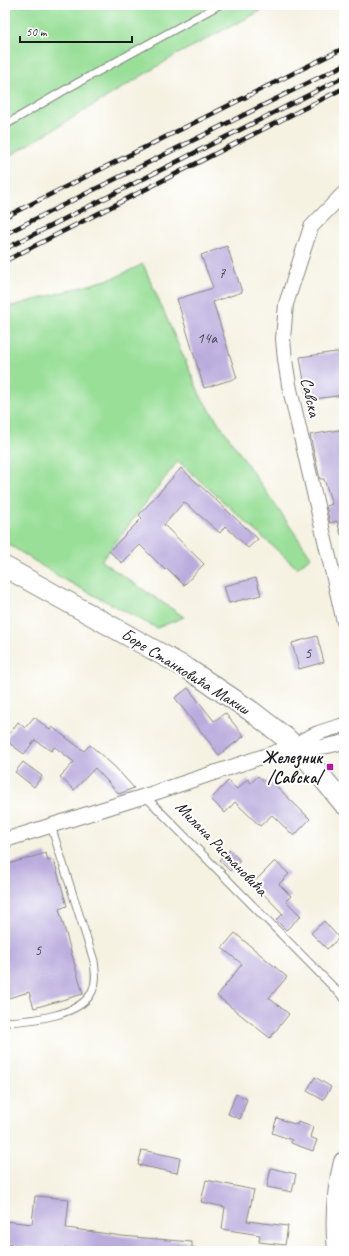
<svg xmlns="http://www.w3.org/2000/svg" width="349" height="1256" font-family="Caveat,sans-serif">
	<style>
		.green { fill: #99df98; stroke: #5a7e5a }
		.building { fill: #b9acdd }
		.lines { fill: none; stroke-linecap: round; stroke-linejoin: round }
		.lane-casing { stroke: #88877f; stroke-width: 9 }
		.street-casing { stroke: #88877f; stroke-width: 16 }
		.secondary-casing { stroke: #88877f; stroke-width: 22 }
		.lane { stroke: #fff; stroke-width: 7 }
		.street { stroke: #fff; stroke-width: 14 }
		.secondary { stroke: #fff; stroke-width: 20 }
		.rail-casing { stroke: #1c1c1c; stroke-width: 4.5 }
		.rail { stroke: #fff; stroke-width: 3; stroke-dasharray: 9; stroke-linecap: butt }
		.poi-dot { fill: #b5179e; stroke: #fff; stroke-width: 1.5 }
		.labels { text-anchor: middle; stroke-width: 4; stroke-linejoin: round; paint-order: stroke }
		.number-label { font-size: 15px; fill: #43404c }
		.street-label { font-size: 17px; fill: #1c1c1c; stroke: #fff }
		.poi-label { font-size: 17px; font-weight: bold; fill: #1c1c1c; stroke: #fff; text-anchor: end }
	</style>
	<rect width="100%" height="100%" fill="#fff"/>
	<filter id="ink" filterUnits="userSpaceOnUse"><feTurbulence type="fractalNoise" baseFrequency=".025" numOctaves="2"/><feDisplacementMap in="SourceGraphic" scale="8" xChannelSelector="R" yChannelSelector="G"/><feConvolveMatrix kernelMatrix="1 2 1 2 8 2 1 2 1" color-interpolation-filters="sRGB"/></filter>
	<filter id="wash" filterUnits="userSpaceOnUse"><feTurbulence type="fractalNoise" baseFrequency=".012" numOctaves="4" result="noise"/><feDisplacementMap in="SourceGraphic" scale="16" xChannelSelector="R" yChannelSelector="G"/><feGaussianBlur stdDeviation="0.9" result="paint"/><feColorMatrix in="noise" values="0 0 0 0 0 0 0 0 0 0 0 0 0 0 0 0 0 1.4 0 .05"/><feComposite in="paint" operator="in"/></filter>
	<g filter="url(#wash)">
		<rect width="100%" height="100%" fill="#f5f2e2"/>
		<!-- green -->
		<g class="green">
			<polygon points="5,5 272,5 176,55 5,159"/>
			<polygon points="143,264 201,397 311,557 297,568 178,461 101,561 184,617 157,628 61,578 5,542 5,308 114,278"/>
		</g>
		<g id="blocks">
			<!-- building -->
			<g class="building">
				<polygon points="227,246 242,292 213,302 237,378 204,388 177,299 213,288 201,255"/>
				<polygon points="344,351 344,395 307,400 300,357"/>
				<polygon points="344,429 344,534 341,535 337,521 330,523 326,506 332,504 324,479 320,479 310,435"/>
				<polygon points="181,468 258,539 248,548 225,526 220,533 184,502 164,525 204,564 184,585 167,568 165,570 140,545 122,563 109,551 142,518 139,515"/>
				<polygon points="256,578 261,595 229,603 224,586"/>
				<polygon points="317,636 324,662 299,669 292,643"/>
				<polygon points="188,688 214,721 225,713 244,736 219,755 175,698"/>
				<polygon points="34,717 50,730 52,727 84,751 90,745 115,767 134,788 119,794 95,768 74,790 60,777 74,762 55,747 51,751 35,740 24,754 5,740 18,722 25,728"/>
				<polygon points="23,762 42,776 34,787 15,772"/>
				<polygon points="258,776 266,783 269,779 310,819 294,836 272,815 260,826 235,802 225,813 211,799 228,781 237,789 248,779 251,783"/>
				<polygon points="230,850 240,861 230,871 219,860"/>
				<polygon points="46,853 48,861 54,860 67,906 59,909 83,994 34,1008 29,992 5,999 5,865"/>
				<polygon points="275,861 289,874 279,884 291,896 286,901 301,916 286,930 276,920 283,914 253,883"/>
				<polygon points="324,921 339,938 327,949 311,933"/>
				<polygon points="235,933 287,977 269,998 289,1014 270,1038 217,996 242,964 222,948"/>
				<polygon points="315,1077 331,1087 323,1100 307,1091"/>
				<polygon points="236,1094 247,1099 240,1119 228,1114"/>
				<polygon points="277,1118 297,1125 298,1122 313,1127 310,1137 317,1140 313,1151 291,1143 292,1140 272,1133"/>
				<polygon points="142,1150 180,1158 177,1173 138,1165"/>
				<polygon points="271,1168 296,1174 292,1192 267,1187"/>
				<polygon points="206,1180 254,1190 247,1221 288,1226 285,1245 259,1242 260,1235 222,1229 225,1207 201,1202"/>
				<polygon points="35,1196 69,1199 66,1228 67,1228 122,1236 192,1242 192,1251 86,1251 65,1248 65,1251 5,1244 5,1221 32,1224"/>
			</g>
		</g>
	</g>
	<g filter="url(#ink)">
		<use href="#blocks" fill-opacity="0" stroke="#88877f" stroke-width="1"/>
		<g class="lines">
			<defs>
				<g id="lane">
					<polyline points="5,125 70,87 219,5"/>
					<polyline points="145,796 344,998"/>
					<path d="M5 1022C30 1021 84 1016 93 989 97 980 95 971 94 961L51 826"/>
				</g>
				<g id="street">
					<polyline points="344,193 311,227 286,304 283,339 285,360 289,385 344,622"/>
					<path d="M294 746C315 750 323 747 344 742"/>
					<path d="M5 840 145 796 294 746C311 734 324 731 344 725"/>
				</g>
				<g id="secondary">
					<polyline points="5,567 188,669 251,711 286,738 302,753 344,804"/>
					<path d="M338 1251C335 1222 337 1190 344 1162"/>
				</g>
			</defs>
			<!-- lane casing -->
			<use href="#lane" class="lane-casing"/>
			<!-- street casing -->
			<use href="#street" class="street-casing"/>
			<!-- secondary casing -->
			<use href="#secondary" class="secondary-casing"/>
			<!-- lane -->
			<use href="#lane" class="lane"/>
			<!-- street -->
			<use href="#street" class="street"/>
			<!-- secondary -->
			<use href="#secondary" class="secondary"/>
			<defs>
				<g id="rail">
					<polyline points="5,217 344,48"/>
					<polyline points="5,234 344,65"/>
					<polyline points="5,249 344,77"/>
					<polyline points="5,261 344,88"/>
				</g>
			</defs>
			<!-- rail casing -->
			<use href="#rail" class="rail-casing"/>
			<!-- rail -->
			<use href="#rail" class="rail"/>
		</g>
	</g>
	<!-- markers -->
	<rect class="poi-dot" x="326" y="763" width="8" height="8" rx="2"/>
	<g class="labels">
		<!-- number labels -->
		<g class="number-label">
			<text x="222" y="278">7</text>
			<text x="207" y="343">14a</text>
			<text x="308" y="658">5</text>
			<text x="38" y="955">5</text>
		</g>
		<!-- street labels -->
		<g class="street-label">
			<text transform="translate(311 397) rotate(77)" y="6">Савска</text>
			<text transform="translate(186 671) rotate(32)" y="6">Боре Станковића Макиш</text>
			<text transform="translate(222 848) rotate(46)" y="6">Милана Ристановића</text>
		</g>
		<!-- poi labels -->
		<g class="poi-label">
			<text x="322" y="763">Железник<tspan x="322" dy="20">/Савска/</tspan></text>
		</g>
	</g>
	<!-- margin -->
	<rect width="349" height="1256" fill="none" stroke="#fff" stroke-width="20"/>
	<!-- scale -->
	<path d="M20 36v6h112v-6" fill="none" stroke="#1c1c1c" stroke-width="2"/>
	<text x="26" y="36" font-size="12" fill="#1c1c1c" stroke="#ffffff" stroke-width="3" paint-order="stroke">50 m</text>
</svg>
